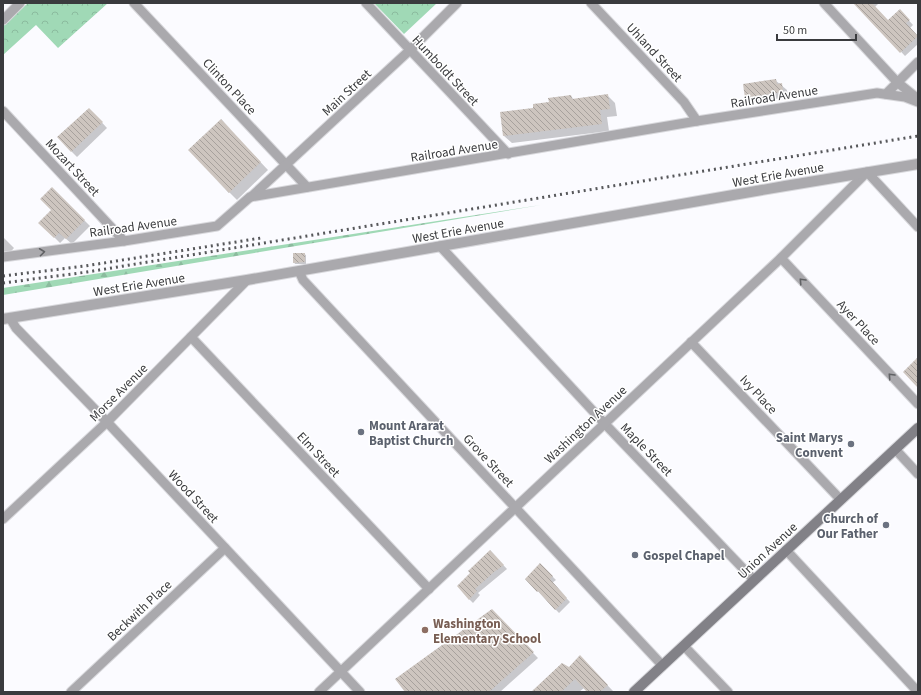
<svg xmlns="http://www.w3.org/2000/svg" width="921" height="695" font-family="'Source Sans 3',sans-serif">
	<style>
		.forest { fill: url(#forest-firs) }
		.park { fill: url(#park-crowns) }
		.shadow { fill: #0003 }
		.building { fill: url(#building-back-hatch) }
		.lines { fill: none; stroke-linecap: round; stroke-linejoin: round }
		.minor-casing { stroke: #d8d8dc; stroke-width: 11 }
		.tertiary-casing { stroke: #d8d8dc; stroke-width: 12 }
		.secondary-casing { stroke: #d8d8dc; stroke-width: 12 }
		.minor { stroke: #aaa9ad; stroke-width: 9 }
		.tertiary { stroke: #aaa9ad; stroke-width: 10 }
		.secondary { stroke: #828187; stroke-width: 10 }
		.rail { stroke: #57585b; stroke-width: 3; stroke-dasharray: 2 4; stroke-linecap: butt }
		.oneway { stroke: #616265 }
		.worship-dot { fill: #6b7280; stroke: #fff; stroke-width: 1.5 }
		.education-dot { fill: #8d6e63; stroke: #fff; stroke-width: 1.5 }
		.labels { text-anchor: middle; stroke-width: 3; stroke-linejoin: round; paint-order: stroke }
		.street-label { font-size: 13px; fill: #3a3b3e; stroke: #fff }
		.worship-label { font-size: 13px; font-weight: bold; fill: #5b616d; stroke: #fff; text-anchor: start }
		.education-label { font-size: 13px; font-weight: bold; fill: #785e54; stroke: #fff; text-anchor: start }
	</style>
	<defs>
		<pattern id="forest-firs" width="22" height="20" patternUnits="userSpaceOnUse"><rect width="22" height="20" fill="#a0d9b6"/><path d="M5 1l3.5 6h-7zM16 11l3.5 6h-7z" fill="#8bbb9e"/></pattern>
		<pattern id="park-crowns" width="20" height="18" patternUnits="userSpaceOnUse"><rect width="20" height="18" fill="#a0d9b6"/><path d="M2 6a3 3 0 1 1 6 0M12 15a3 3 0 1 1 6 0" fill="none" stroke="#8bbb9e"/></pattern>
		<pattern id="building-back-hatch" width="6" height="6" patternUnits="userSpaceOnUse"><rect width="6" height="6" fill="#cdc5bf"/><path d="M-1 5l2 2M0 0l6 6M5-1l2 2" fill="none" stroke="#a7a19d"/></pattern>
	</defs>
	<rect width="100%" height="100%" fill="#fbfbff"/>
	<!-- forest -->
	<polygon class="forest" points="541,205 3,295 3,288"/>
	<!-- park -->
	<g class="park">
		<polygon points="28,3 108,3 58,48 36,25 3,55 3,26"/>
		<polygon points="374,3 437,3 404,34"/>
	</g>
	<!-- shadow -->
	<g class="shadow">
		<polygon points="855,3 879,3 875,7 888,21 904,15 913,25 910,28 918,37 918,44 905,56"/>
		<polygon points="775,80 787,90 788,97 751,103 746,97"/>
		<polygon points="607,95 615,103 617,116 607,117 609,131 512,143 504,136 502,113 534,109 571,96 574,100"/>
		<polygon points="95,115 107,128 77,157 71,151"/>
		<polygon points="228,128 268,170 237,200 229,192"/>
		<polygon points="52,188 90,226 72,244 65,238 60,243 40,223 52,210"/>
		<polygon points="3,237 14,248 7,256 3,252"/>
		<polygon points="304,254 306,255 306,264 295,264 294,262"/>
		<polygon points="490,551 507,569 478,593 480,595 473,603 469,599"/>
		<polygon points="540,564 556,580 552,583 570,602 559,613 526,579"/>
		<polygon points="491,610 538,658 500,692 407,692"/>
		<polygon points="580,657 614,692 588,692 584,688 579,692 532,692 569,668"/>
	</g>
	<!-- building -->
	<g class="building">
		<polygon points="853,3 872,3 888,20 900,9 910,20 906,23 918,36 900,53"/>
		<polygon points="776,79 777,84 782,83 783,92 745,98 743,84"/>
		<polygon points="608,94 610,109 600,110 602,124 503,136 500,112 533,108 533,104 549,102 548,98 571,95 572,99"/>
		<polygon points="89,108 103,122 71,152 57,137"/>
		<polygon points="221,119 261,162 229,193 188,150"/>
		<polygon points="52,187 85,220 66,239 59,233 54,238 38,223 51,210 40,199"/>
		<polygon points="293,253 305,253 305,262 293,263"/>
		<polygon points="918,357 918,388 903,372"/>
		<polygon points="490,550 504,565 494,572 475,589 477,591 469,600 457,586 470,573 468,571"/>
		<polygon points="540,563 553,576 550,579 567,598 555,610 538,591 537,592 525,579"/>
		<polygon points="492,609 534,652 489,692 405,692 395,679"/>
		<polygon points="580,655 608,685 600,692 587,692 575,679 561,692 531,692 562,663 569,667"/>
	</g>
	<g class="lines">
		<defs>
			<g id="minor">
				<polyline points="134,3 307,187"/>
				<polyline points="366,3 508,154"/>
				<polyline points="591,3 684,102 697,121"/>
				<polyline points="824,3 897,82 918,99"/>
				<polyline points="3,20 20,3"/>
				<polyline points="886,94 918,62"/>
				<polyline points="3,111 124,241"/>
				<polyline points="251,197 410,50 457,3"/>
				<polyline points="440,246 605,424 754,580"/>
				<polyline points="3,257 124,241 217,226 250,197 697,121 877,93 905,97 918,102"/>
				<polyline points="781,258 918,404"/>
				<polyline points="299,271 303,280 662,665"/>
				<polyline points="10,318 16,328 107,422 360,692"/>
				<polyline points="191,337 429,589"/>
				<polyline points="691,342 840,499"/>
				<polyline points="895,449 918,474"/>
				<polyline points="3,519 107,422 247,280"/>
				<polyline points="786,550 918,692"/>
				<polyline points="684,646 728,692"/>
				<polyline points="71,692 225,548"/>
				<polyline points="319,692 781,258 867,172 918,227"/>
			</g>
			<polyline id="tertiary" points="3,319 247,280 785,186 918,164"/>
			<polyline id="secondary" points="634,692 918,428"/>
		</defs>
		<!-- minor casing -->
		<use href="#minor" class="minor-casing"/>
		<!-- tertiary casing -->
		<use href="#tertiary" class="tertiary-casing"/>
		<!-- secondary casing -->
		<use href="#secondary" class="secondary-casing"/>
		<!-- minor -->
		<use href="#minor" class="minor"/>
		<!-- tertiary -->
		<use href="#tertiary" class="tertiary"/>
		<!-- secondary -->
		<use href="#secondary" class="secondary"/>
		<!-- rail -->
		<g class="rail">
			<polyline points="3,276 85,266 261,238"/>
			<polyline points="3,283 87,272 918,136"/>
		</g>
	</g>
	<!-- one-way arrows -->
	<defs><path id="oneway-chevron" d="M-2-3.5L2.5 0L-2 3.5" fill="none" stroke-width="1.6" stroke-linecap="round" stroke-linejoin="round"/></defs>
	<g class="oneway">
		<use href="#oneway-chevron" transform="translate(42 252) rotate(-7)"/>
		<use href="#oneway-chevron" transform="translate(802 281) rotate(-133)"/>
		<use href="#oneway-chevron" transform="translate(891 376) rotate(-133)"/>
	</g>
	<!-- markers -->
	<g class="worship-dot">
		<circle cx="361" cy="432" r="4"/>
		<circle cx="851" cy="444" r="4"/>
		<circle cx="886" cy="525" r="4"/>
		<circle cx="635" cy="555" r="4"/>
	</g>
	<circle class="education-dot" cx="425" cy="630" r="4"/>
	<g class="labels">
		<!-- street labels -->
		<g class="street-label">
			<text transform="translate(655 52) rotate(47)" y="5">Uhland Street</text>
			<text transform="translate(446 70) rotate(47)" y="5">Humboldt Street</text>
			<text transform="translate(230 86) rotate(47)" y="5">Clinton Place</text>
			<text transform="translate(346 92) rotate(-43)" y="5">Main Street</text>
			<text transform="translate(774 96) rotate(-9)" y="5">Railroad Avenue</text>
			<text transform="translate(454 150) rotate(-9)" y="5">Railroad Avenue</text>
			<text transform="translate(73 167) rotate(47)" y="5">Mozart Street</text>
			<text transform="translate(778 174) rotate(-10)" y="5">West Erie Avenue</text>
			<text transform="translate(133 226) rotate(-8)" y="5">Railroad Avenue</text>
			<text transform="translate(458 230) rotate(-10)" y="5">West Erie Avenue</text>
			<text transform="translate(139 284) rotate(-9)" y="5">West Erie Avenue</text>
			<text transform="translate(859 322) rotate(47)" y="5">Ayer Place</text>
			<text transform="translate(118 392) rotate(-45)" y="5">Morse Avenue</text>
			<text transform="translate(759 394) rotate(47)" y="5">Ivy Place</text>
			<text transform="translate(585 424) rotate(-43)" y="5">Washington Avenue</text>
			<text transform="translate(647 449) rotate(46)" y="5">Maple Street</text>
			<text transform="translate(319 454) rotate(47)" y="5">Elm Street</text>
			<text transform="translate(489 460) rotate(47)" y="5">Grove Street</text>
			<text transform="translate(194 496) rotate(47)" y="5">Wood Street</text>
			<text transform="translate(767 550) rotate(-43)" y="5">Union Avenue</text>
			<text transform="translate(139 610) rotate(-43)" y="5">Beckwith Place</text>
		</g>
		<!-- worship labels -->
		<g class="worship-label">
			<text x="369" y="430">Mount Ararat<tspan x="369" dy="15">Baptist Church</tspan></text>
			<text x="843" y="442" text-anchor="end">Saint Marys<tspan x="843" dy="15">Convent</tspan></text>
			<text x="878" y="523" text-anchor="end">Church of<tspan x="878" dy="15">Our Father</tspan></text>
			<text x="643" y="560">Gospel Chapel</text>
		</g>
		<!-- education labels -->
		<g class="education-label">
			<text x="433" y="628">Washington<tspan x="433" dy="15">Elementary School</tspan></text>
		</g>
	</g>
	<!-- border -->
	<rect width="921" height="695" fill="none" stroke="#3a3b3e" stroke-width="8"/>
	<!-- scale -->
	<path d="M777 34v6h79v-6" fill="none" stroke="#3a3b3e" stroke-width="2"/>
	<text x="783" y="34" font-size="12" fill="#3a3b3e" stroke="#ffffff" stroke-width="3" paint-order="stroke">50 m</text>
</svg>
